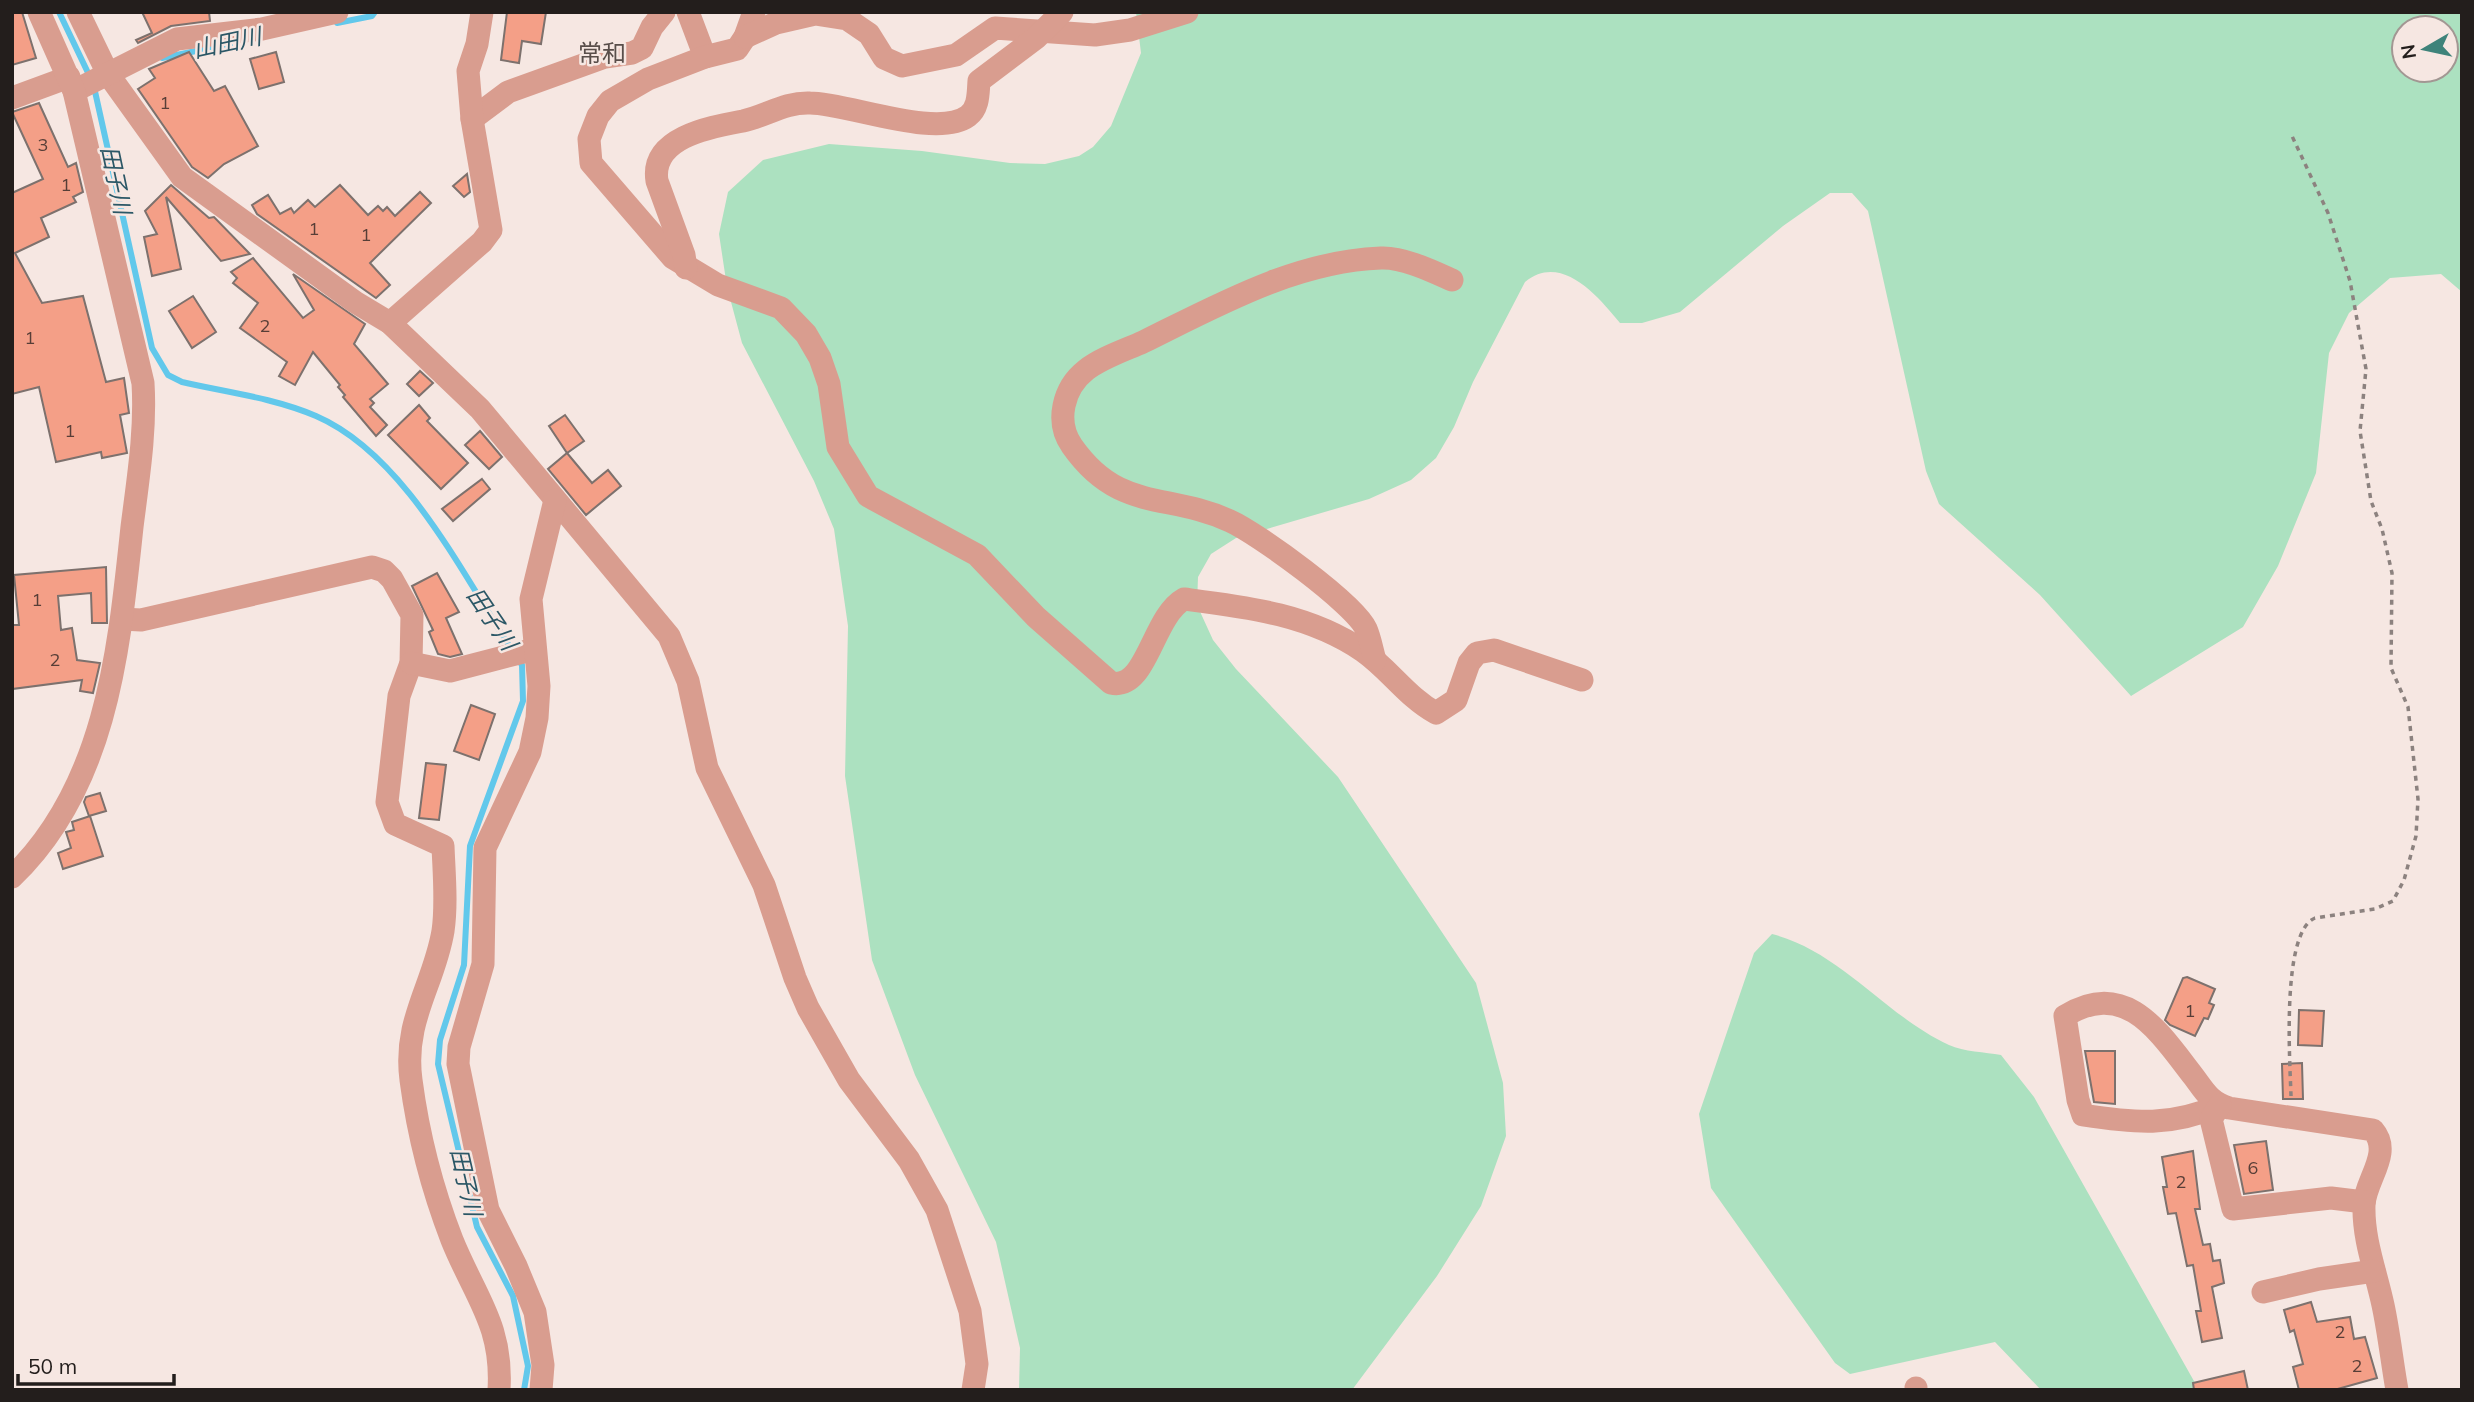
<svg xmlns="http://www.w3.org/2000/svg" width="2474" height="1402" font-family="Mulish,'Noto Sans JP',sans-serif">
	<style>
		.green { fill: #ace1c0; fill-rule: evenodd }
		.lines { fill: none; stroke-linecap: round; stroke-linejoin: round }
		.stream { stroke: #62c8eb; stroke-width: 6 }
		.building { fill: #f49f87; stroke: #7d716d; stroke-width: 2 }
		.path { stroke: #8c827f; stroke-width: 3.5; stroke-dasharray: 5 5; stroke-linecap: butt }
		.minor { stroke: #d99d8f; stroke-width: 23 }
		.labels { text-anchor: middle; stroke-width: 5; stroke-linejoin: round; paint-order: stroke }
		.number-label { font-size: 18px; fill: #573e37 }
		.water-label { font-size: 23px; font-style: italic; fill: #2b5766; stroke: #f6e7e2 }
		.quarter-label { font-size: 24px; fill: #594e4a; stroke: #f6e7e2 }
	</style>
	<rect width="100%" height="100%" fill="#f6e7e2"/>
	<!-- green -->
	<g class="green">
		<path d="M1136 12H2462V292L2441 274 2390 278 2349 313 2329 353 2316 473 2278 566 2243 627 2131 696 2040 595 1939 504 1926 471 1868 211 1852 193H1830L1783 226 1680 312 1642 323H1620C1598 296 1561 252 1525 282L1473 382 1454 427 1436 458 1411 480 1369 499 1236 538 1211 554 1198 577 1197 605 1213 640 1236 669 1338 777 1476 983 1503 1083 1506 1136 1481 1206 1437 1276 1352 1390H1019L1020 1348 996 1242 915 1075 872 960 845 776 848 626 834 529 814 481 742 343 727 287 719 234 728 192 763 160 829 144 922 151 1010 163 1045 164 1079 156 1093 147 1111 126 1141 53ZM2404 28H2446V70H2404Z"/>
		<path d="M1772 934C1840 951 1886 1016 1949 1045 1964 1052 1985 1052 2001 1055L2034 1097 2199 1390H2041L1995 1342 1850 1374 1835 1363 1711 1188 1699 1114 1754 953Z"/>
	</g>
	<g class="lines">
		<!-- stream -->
		<g class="stream">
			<polyline points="59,12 90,77"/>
			<polyline points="337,23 372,16 375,12"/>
			<polyline points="162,58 230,44"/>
			<path d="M94 87 152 348 168 375 182 382C226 392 274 398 316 416 404 454 461 572 512 650"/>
			<polyline points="518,659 522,665 523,701 470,846 464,965 440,1040 438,1064 477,1227 513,1296 528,1366 524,1390"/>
		</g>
	</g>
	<!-- building -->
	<g class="building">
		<polygon points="12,12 22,12 36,58 12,65"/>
		<polygon points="142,12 209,12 210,21 171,26 138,43 136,40 152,33"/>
		<polygon points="507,12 546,12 541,44 522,41 519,63 501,60"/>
		<polygon points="189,52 214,91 225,86 258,146 224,164 208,178 192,167 138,89 155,78 149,69"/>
		<polygon points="276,52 284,82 259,89 250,59"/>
		<polygon points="39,103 68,167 76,163 83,192 73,197 76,202 41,218 49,237 15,253 42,303 83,296 106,382 124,378 129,413 120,415 127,453 102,458 101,452 56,462 39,387 12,394 12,193 43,179 12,112"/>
		<polygon points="467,174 470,192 464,197 453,186"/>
		<polygon points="171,185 209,218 214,217 250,254 221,261 166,197 181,269 152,276 144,237 157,234 145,211"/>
		<polygon points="340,185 368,215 378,206 383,211 387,207 395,216 420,192 431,203 370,263 390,285 376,298 257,214 252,205 268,195 280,214 291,208 294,213 308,200 315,207"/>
		<polygon points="253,258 303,318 314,310 293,274 365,324 354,344 388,384 370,399 374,403 370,407 387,425 376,436 343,397 345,395 338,387 340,385 313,352 295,385 279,376 287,362 240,328 258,303 233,283 237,278 231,272"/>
		<polygon points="193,296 216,332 192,348 169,311"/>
		<polygon points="420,371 433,383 419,396 407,384"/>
		<polygon points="419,405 430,418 427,421 468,463 441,489 388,435"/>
		<polygon points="565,415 584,441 567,453 549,426"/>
		<polygon points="480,431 502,457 489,469 465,445"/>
		<polygon points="567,453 592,483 608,470 621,486 586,515 548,469"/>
		<polygon points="482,479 490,489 453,521 442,509"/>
		<polygon points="106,567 107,623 92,623 91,593 58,596 61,630 72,628 77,660 100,663 93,693 80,691 82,680 12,689 12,625 19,625 14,575"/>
		<polygon points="437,573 459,612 446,618 462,654 450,657 438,654 429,632 433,630 412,586"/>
		<polygon points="471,705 495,714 479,760 454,751"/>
		<polygon points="426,763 446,765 439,820 419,818"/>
		<polygon points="100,793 106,811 89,816 84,802 86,797"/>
		<polygon points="90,816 103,856 63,869 58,853 71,848 66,832 74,830 72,822"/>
		<polygon points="2187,977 2215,989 2209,1003 2214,1005 2208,1019 2204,1018 2195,1036 2170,1025 2165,1020 2183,978"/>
		<polygon points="2299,1010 2324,1011 2322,1046 2298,1045"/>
		<polygon points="2085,1051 2115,1051 2115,1104 2094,1102"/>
		<polygon points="2302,1063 2303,1099 2283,1099 2282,1064"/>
		<polygon points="2266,1141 2273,1190 2244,1194 2234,1145"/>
		<polygon points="2193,1151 2200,1209 2195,1209 2203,1245 2210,1244 2213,1261 2220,1260 2224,1283 2212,1287 2222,1338 2202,1342 2196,1311 2201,1311 2193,1265 2187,1266 2176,1213 2168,1214 2163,1187 2167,1187 2162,1157"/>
		<polygon points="2311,1302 2317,1322 2350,1317 2354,1339 2365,1337 2377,1378 2334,1390 2299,1390 2293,1367 2303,1364 2294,1330 2290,1332 2284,1310"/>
		<polygon points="2244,1371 2248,1390 2194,1390 2193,1383"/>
	</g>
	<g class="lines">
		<!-- path -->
		<path class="path" d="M2291 1096C2290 1062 2281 932 2315 918L2375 909 2393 901 2404 880 2416 836 2418 799 2408 707 2391 668 2392 573 2382 529 2371 501 2360 431 2366 369 2350 281 2328 213 2292 136"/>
		<!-- minor -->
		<g class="minor">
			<polyline points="78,12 108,74 182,177 355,302 390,323 480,409 669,636 688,681 707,768 764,885 795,978 808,1008 849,1080 909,1160 937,1210 970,1311 977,1364 973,1390"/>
			<polyline points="688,12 705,57"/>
			<path d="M754 12 745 37 737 49 705 57 648 79 610 101 598 116 589 139 591 163 673 258 718 285 781 308 806 334 820 358 829 384 838 447 868 496 977 555 1036 617 1111 683C1147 691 1152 617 1184 599 1246 607 1309 614 1363 651 1390 670 1407 697 1436 713L1456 700 1469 663 1477 653 1494 650 1582 680"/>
			<polyline points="745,37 776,23 815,14 847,19 869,34 884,58 902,66 956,55 995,28 1095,35 1130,30 1187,12"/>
			<polyline points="74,91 177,39 262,29 337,12"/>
			<polyline points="12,98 69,77"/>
			<polyline points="472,119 508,92 605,57 632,53 642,48 652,27 664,12"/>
			<path d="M686 268 684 255 657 181C650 137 711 127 743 121 766 116 785 102 810 103 847 103 937 139 968 116 979 108 978 93 979 81L1036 38 1062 12"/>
			<polyline points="390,323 482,242 491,230 472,119 468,71 477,44 482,12"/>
			<path d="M122 619 141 620 372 567 384 571 392 579 412 615 411 663 399 696 387 802 395 824 443 846C444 873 447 904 443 931 434 985 403 1020 411 1080 418 1133 433 1191 452 1240 475 1297 503 1325 499 1390"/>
			<path d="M1375 660C1372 650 1370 638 1366 629 1355 604 1257 533 1230 521 1167 492 1119 513 1072 446 1055 422 1063 388 1086 370 1101 358 1125 350 1143 342 1218 305 1296 261 1381 258 1403 257 1432 271 1452 280"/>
			<polyline points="411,663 450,671 535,649"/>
			<path d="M12 877C107 786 119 649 132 527 138 479 146 431 143 383L74 91 39 12"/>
			<path d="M2220 1105C2171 1127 2135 1123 2083 1115L2078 1100 2065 1016C2126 978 2159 1032 2194 1077 2205 1092 2210 1102 2229 1108L2373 1130C2393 1153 2365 1180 2364 1205 2363 1240 2376 1272 2383 1305 2389 1333 2392 1362 2397 1390"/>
			<polyline points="2220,1105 2211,1119 2233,1209 2331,1198 2364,1202"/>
			<polyline points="2263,1292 2319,1279 2374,1271"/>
			<polyline points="1916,1388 1916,1390"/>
			<polyline points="541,1390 543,1365 535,1312 516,1266 488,1210 458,1064 459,1047 483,964 485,848 530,752 537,718 539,686 531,599 555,500"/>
		</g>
	</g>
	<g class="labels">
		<!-- number labels -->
		<g class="number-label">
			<text x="165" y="109">1</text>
			<text x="43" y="151">3</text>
			<text x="66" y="191">1</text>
			<text x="314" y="235">1</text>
			<text x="366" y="241">1</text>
			<text x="265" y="332">2</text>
			<text x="30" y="344">1</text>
			<text x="70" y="437">1</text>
			<text x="37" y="606">1</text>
			<text x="55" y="666">2</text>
			<text x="2190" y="1017">1</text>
			<text x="2253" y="1174">6</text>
			<text x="2181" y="1188">2</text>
			<text x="2340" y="1338">2</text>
			<text x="2357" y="1372">2</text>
		</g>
		<!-- water labels -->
		<g class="water-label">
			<text transform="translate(227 43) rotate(-12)" y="8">山田川</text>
			<text transform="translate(116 180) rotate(78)" y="8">田子川</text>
			<text transform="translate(492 619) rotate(56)" y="8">田子川</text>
			<text transform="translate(466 1182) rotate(77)" y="8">田子川</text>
		</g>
		<!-- quarter labels -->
		<g class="quarter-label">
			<text x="602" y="62">常和</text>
		</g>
	</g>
	<!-- border -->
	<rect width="2474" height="1402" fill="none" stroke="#231e1c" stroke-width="28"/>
	<!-- north arrow -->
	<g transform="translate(2425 49) rotate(261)"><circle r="33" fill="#f6e7e2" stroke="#a29793" stroke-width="2"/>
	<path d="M0-5L12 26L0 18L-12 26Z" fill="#3e837a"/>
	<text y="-10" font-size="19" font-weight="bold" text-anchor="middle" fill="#231e1c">N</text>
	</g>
	<!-- scale -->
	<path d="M18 1374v10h156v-10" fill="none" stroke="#231e1c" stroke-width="3.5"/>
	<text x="28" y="1374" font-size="21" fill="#231e1c" stroke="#f6e7e2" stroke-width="5" paint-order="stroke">50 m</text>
</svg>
